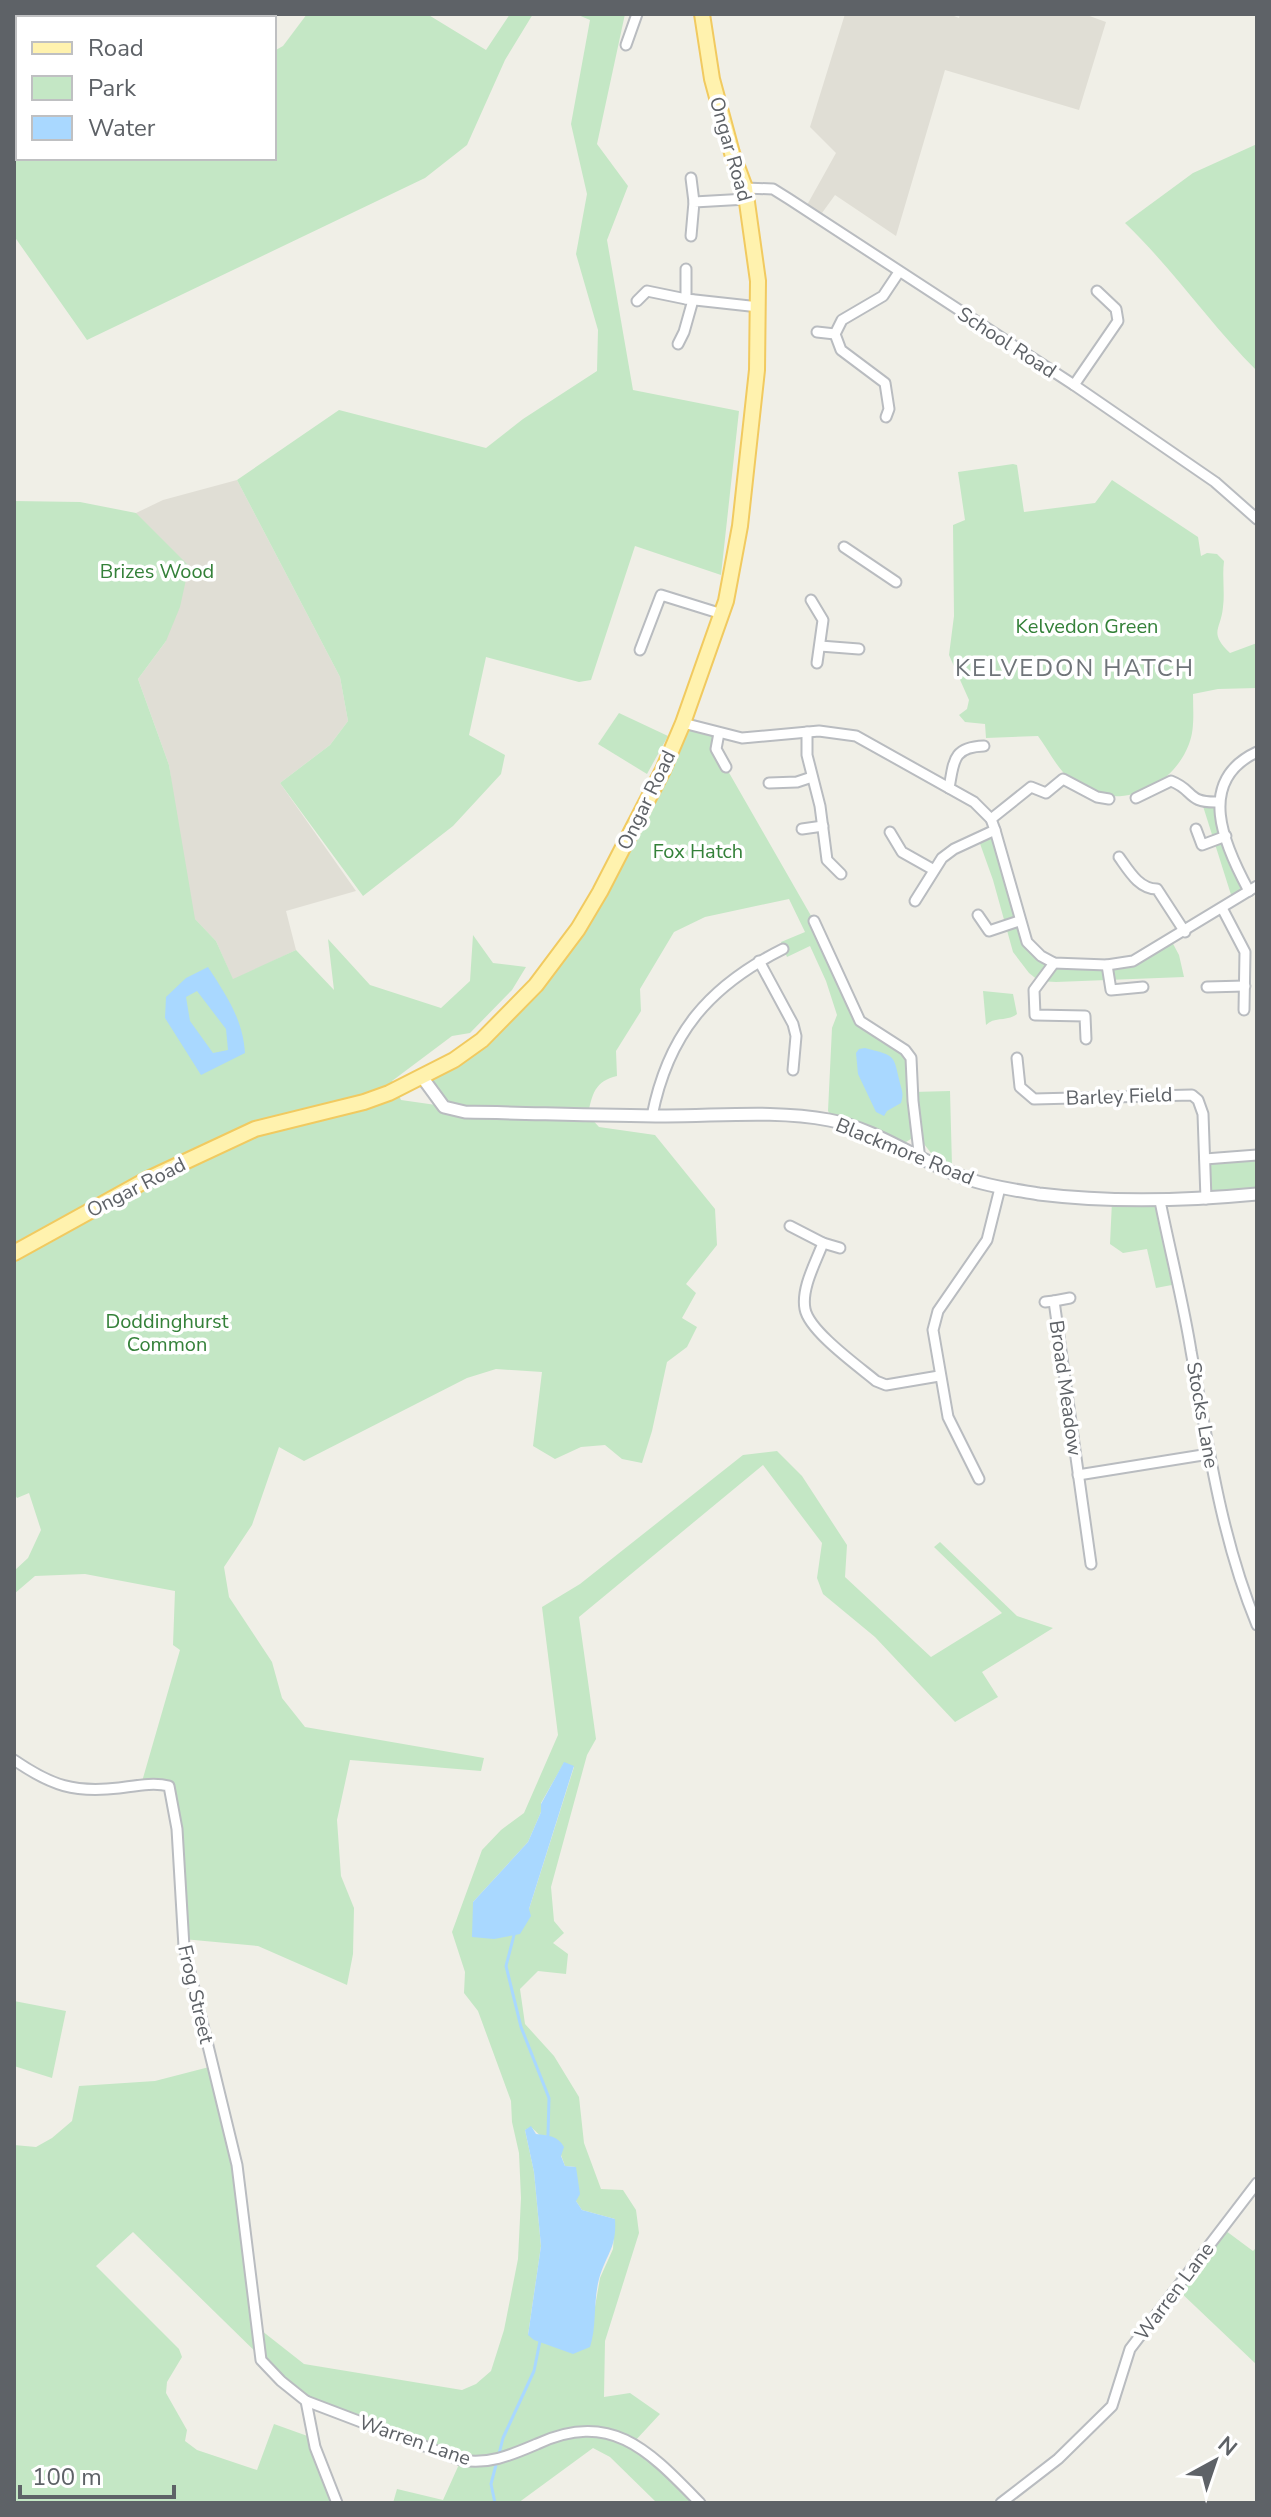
<svg xmlns="http://www.w3.org/2000/svg" width="1271" height="2517" font-family="'Nunito Sans',sans-serif">
	<style>
		.education { fill: #e0ded5 }
		.green { fill: #c4e7c5; fill-rule: evenodd }
		.water { fill: #a9d8ff; fill-rule: evenodd }
		.lines { fill: none; stroke-linecap: round; stroke-linejoin: round }
		.stream { stroke: #a9d8ff; stroke-width: 3 }
		.minor-casing { stroke: #b9bcc0; stroke-width: 13 }
		.tertiary-casing { stroke: #b9bcc0; stroke-width: 15 }
		.primary-casing { stroke: #f1ca60; stroke-width: 18 }
		.minor { stroke: #fff; stroke-width: 9 }
		.tertiary { stroke: #fff; stroke-width: 11 }
		.primary { stroke: #fff2ae; stroke-width: 14 }
		.labels { text-anchor: middle; stroke-width: 7; stroke-linejoin: round; paint-order: stroke }
		.street-label { font-size: 20px; fill: #5e6267; stroke: #fff }
		.park-label { font-size: 20px; fill: #348139; stroke: #fff }
		.quarter-label { font-size: 24px; letter-spacing: 2px; fill: #6f7479; stroke: #fff }
	</style>
	<rect width="100%" height="100%" fill="#f0efe7"/>
	<!-- education -->
	<g class="education">
		<polygon points="845,14 949,14 959,18 960,14 1084,14 1106,22 1079,110 945,70 896,236 835,195 822,213 807,205 836,153 810,127"/>
		<polygon points="237,480 340,677 348,721 330,745 280,783 356,891 286,911 296,950 233,980 216,941 190,914 169,765 138,679 166,641 136,513 163,500"/>
	</g>
	<!-- green -->
	<g class="green">
		<polygon points="307,14 427,14 486,50 510,14 533,14 505,60 467,145 425,178 87,340 14,236 14,65 18,66 18,158 274,158 274,51 283,46"/>
		<polygon points="576,14 625,14 597,144 628,186 607,240 633,390 739,411 721,575 635,546 591,680 579,682 486,657 469,735 505,755 501,774 453,826 363,896 280,783 330,745 348,721 340,677 237,480 339,410 486,448 523,419 597,371 598,330 576,254 587,194 571,124 590,20"/>
		<path d="M1257 144V371C1210 324 1173 269 1125 223L1193 173Z"/>
		<path d="M1013 464 1017 465 1024 512 1095 503 1112 480 1198 537 1201 556 1207 553 1217 554 1224 561C1222 577 1225 592 1223 607 1221 630 1208 632 1230 653L1257 643V688L1218 689 1193 694C1193 710 1195 729 1189 744 1172 790 1113 814 1072 781 1058 770 1049 751 1038 736L986 738 985 724 965 722 959 715 967 709 969 700 949 655 954 616 953 525 965 520 958 472Z"/>
		<path d="M14 501 80 502 136 513 189 566 180 607 166 641 138 679 169 765 195 919 216 941 233 979 296 950 334 990 328 939 370 985 441 1008 470 981 473 935 493 963 526 967 512 990 470 1033 452 1036 392 1081 401 1100 443 1106 422 1077 454 1060 560 955 683 723 719 733 720 757 814 921 857 1013 909 1054 913 1092 950 1091 952 1166 931 1153 917 1135 903 1144 830 1114 828 1111 832 1028 837 1015 826 981 810 946 787 957 781 942 805 932 789 899 705 917 674 932 640 989 641 1011 616 1051 617 1076C595 1081 592 1094 588 1115L599 1127 655 1135 715 1209 717 1245 686 1284 696 1293 682 1318 697 1327 687 1347 667 1362 652 1431 642 1463 622 1459 605 1445 581 1447 555 1459 533 1446 542 1372 496 1369 467 1378 304 1461 279 1447 252 1525 224 1567 229 1597 272 1662 282 1698 305 1727 484 1758 481 1771 350 1760 337 1820 341 1876 354 1908 353 1954 347 1985 258 1946 183 1939 169 1787 141 1785 180 1650 173 1645 175 1591 85 1574 35 1576 14 1594V1571L28 1558 41 1530 29 1493 17 1498 14 1493Z"/>
		<polygon points="619,713 668,736 647,774 598,744"/>
		<polygon points="1218,802 1223,825 1249,891 1233,901 1202,803"/>
		<polygon points="995,830 1027,942 1054,963 1133,961 1171,940 1179,955 1184,977 1056,982 1039,981 1029,973 1013,952 993,880 978,838"/>
		<path d="M983 991 1013 994 1017 1014C1007 1022 995 1016 986 1025Z"/>
		<polygon points="1257,1155 1257,1194 1206,1199 1205,1159"/>
		<polygon points="1112,1201 1160,1201 1177,1284 1156,1288 1147,1249 1123,1253 1110,1244"/>
		<path d="M777 1451 802 1476 847 1545 845 1577 931 1657 1002 1613 934 1547 940 1542 1017 1616 1053 1628 982 1672 998 1697 955 1722 875 1637 823 1594 817 1578 822 1543 763 1465 579 1617 596 1739 587 1755 551 1887 554 1921 564 1933 553 1943 568 1954 566 1974 538 1971 520 1989 525 2024 554 2056 579 2097 584 2143 601 2189 623 2190 636 2210 639 2233 605 2341 604 2397 630 2393 660 2414 634 2442 700 2503H657L610 2457 593 2448 518 2503H393L397 2489 443 2500 461 2460 306 2401 133 2232 96 2266 179 2349 182 2357 167 2382 166 2393 187 2430 185 2441 197 2450 257 2470 274 2424 313 2438 337 2501 343 2503H14V2145L36 2147 52 2138 72 2121 79 2086 155 2081 213 2066 237 2165 257 2327 304 2364 462 2390 476 2384 491 2371 504 2330 518 2259 521 2198 519 2153 512 2122 511 2101 478 2011 464 1993 465 1972 452 1932 482 1850 501 1830 524 1813 558 1735 542 1607 580 1584 743 1455ZM564 1763 574 1767 529 1909 473 1902 528 1842 541 1812V1803ZM531 2127 561 2155 565 2166 576 2167V2201L582 2210 615 2219 613 2249 600 2278 592 2324 528 2335 541 2246 534 2172 525 2130Z"/>
		<polygon points="14,2001 66,2011 52,2078 14,2066"/>
		<polygon points="1222,2228 1253,2251 1257,2247 1257,2365 1176,2288"/>
	</g>
	<!-- water -->
	<g class="water">
		<path d="M208 967C226 995 243 1019 245 1053L201 1075 165 1018 166 997 186 978ZM197 991 226 1029 228 1050 213 1053 190 1021 186 997Z"/>
		<path d="M865 1048C897 1056 893 1055 900 1083 902 1092 904 1093 901 1103L887 1111 884 1116 876 1112 858 1074 856 1053 859 1049Z"/>
		<polygon points="564,1762 574,1766 529,1909 531,1916 520,1934 494,1939 472,1937 473,1902 528,1842 541,1812 541,1804"/>
		<path d="M531 2126 536 2134C548 2135 558 2136 564 2147L561 2156 565 2166 576 2167 580 2194 576 2201 582 2210 615 2219C617 2248 606 2254 599 2279 593 2302 597 2326 590 2347L573 2354 534 2340 528 2335 541 2246 534 2172 525 2130Z"/>
	</g>
	<g class="lines">
		<!-- stream -->
		<g class="stream">
			<polyline points="514,1935 506,1966 521,2027 549,2098 548,2135"/>
			<polyline points="499,2454 503,2438 534,2371 540,2341"/>
			<polyline points="495,2503 491,2484 497,2461"/>
		</g>
		<defs>
			<g id="minor">
				<polyline points="626,45 637,14"/>
				<polyline points="691,178 694,202"/>
				<polyline points="745,188 773,189 789,199 1074,385 1215,482 1257,519"/>
				<polyline points="691,236 694,202 747,199"/>
				<polyline points="686,269 686,299 759,307"/>
				<polyline points="637,301 647,291 686,299"/>
				<polyline points="817,332 835,334"/>
				<polyline points="678,344 684,332 693,300"/>
				<polyline points="1074,385 1118,321 1116,309 1097,291"/>
				<polyline points="886,417 889,409 885,383 841,350 835,334 842,320 883,296 899,272"/>
				<polyline points="844,547 896,582"/>
				<polyline points="811,600 823,620 817,663"/>
				<polyline points="820,646 859,649"/>
				<polyline points="640,650 661,595 722,614"/>
				<polyline points="683,723 742,738 819,731 856,736 974,802 991,819 995,830 1027,942 1041,956 1054,963 1107,965 1133,961 1257,886"/>
				<polyline points="807,732 807,755 820,806 827,860 841,874"/>
				<polyline points="719,733 716,749 726,767"/>
				<polyline points="769,783 797,782 812,777"/>
				<path d="M949 788C954 762 952 747 984 746"/>
				<path d="M1136 798 1171 781C1195 790 1186 803 1218 802"/>
				<polyline points="991,819 1031,787 1046,793 1063,779 1097,797 1109,799"/>
				<polyline points="802,829 823,826"/>
				<polyline points="1196,829 1202,845 1226,836"/>
				<polyline points="890,832 902,852 934,870"/>
				<path d="M1119 857C1129 871 1139 889 1157 889L1185 932"/>
				<path d="M1249 891C1224 845 1195 781 1257 752"/>
				<polyline points="915,901 942,858 954,849 995,830"/>
				<polyline points="1222,908 1245,952 1244,1010"/>
				<polyline points="978,915 989,931 1019,921"/>
				<polyline points="814,921 860,1021 905,1050 911,1058 913,1101 920,1160"/>
				<polyline points="759,961 793,1024 796,1036 793,1070"/>
				<polyline points="1054,963 1034,990 1035,1015 1085,1016 1086,1039"/>
				<polyline points="1107,965 1111,990 1143,987"/>
				<polyline points="1207,987 1245,986"/>
				<polyline points="1017,1058 1020,1087 1034,1099 1192,1095 1198,1100 1203,1114 1206,1199"/>
				<path d="M652 1116C668 1034 709 986 783 949"/>
				<polyline points="1205,1159 1257,1155"/>
				<path d="M1160 1201C1170 1251 1183 1301 1191 1351 1208 1444 1221 1538 1257 1625"/>
				<path d="M790 1226 823 1243C816 1262 801 1288 805 1309 809 1331 858 1366 876 1381L886 1385 939 1376"/>
				<polyline points="823,1243 840,1248"/>
				<polyline points="1054,1301 1070,1298"/>
				<polyline points="1045,1302 1054,1301 1091,1564"/>
				<polyline points="1078,1475 1209,1454"/>
				<polyline points="979,1479 948,1417 933,1330 938,1311 987,1240 1000,1188"/>
				<path d="M14 1760C52 1786 74 1793 119 1788 135 1786 153 1782 169 1786L177 1829 184 1947 237 2165 261 2360 281 2381 306 2401 461 2460C489 2465 511 2455 537 2444 612 2409 650 2452 700 2503"/>
				<polyline points="306,2401 315,2447 337,2503"/>
				<polyline points="1001,2503 1058,2459 1112,2406 1130,2349 1257,2183"/>
			</g>
			<path id="tertiary" d="M422 1077 444 1107 465 1112C532 1113 599 1116 666 1116 719 1116 776 1110 829 1120 878 1129 921 1163 968 1179 991 1187 1015 1190 1039 1194 1113 1203 1184 1201 1257 1194"/>
			<polyline id="primary" points="14,1253 148,1179 255,1129 364,1102 389,1093 454,1060 482,1040 536,985 578,929 600,892 663,770 683,723 726,601 740,526 757,370 758,281 745,188 732,153 712,79 702,14"/>
		</defs>
		<!-- minor casing -->
		<use href="#minor" class="minor-casing"/>
		<!-- tertiary casing -->
		<use href="#tertiary" class="tertiary-casing"/>
		<!-- primary casing -->
		<use href="#primary" class="primary-casing"/>
		<!-- minor -->
		<use href="#minor" class="minor"/>
		<!-- tertiary -->
		<use href="#tertiary" class="tertiary"/>
		<!-- primary -->
		<use href="#primary" class="primary"/>
	</g>
	<g class="labels">
		<!-- street labels -->
		<g class="street-label">
			<text transform="translate(731 149) rotate(74)" y="7">Ongar Road</text>
			<text transform="translate(1007 342) rotate(33)" y="7">School Road</text>
			<text transform="translate(646 800) rotate(-64)" y="7">Ongar Road</text>
			<text transform="translate(1119 1096) rotate(-2)" y="7">Barley Field</text>
			<text transform="translate(905 1151) rotate(22)" y="7">Blackmore Road</text>
			<text transform="translate(136 1187) rotate(-27)" y="7">Ongar Road</text>
			<text transform="translate(1066 1388) rotate(82)" y="7">Broad Meadow</text>
			<text transform="translate(1203 1415) rotate(80)" y="7">Stocks Lane</text>
			<text transform="translate(196 1994) rotate(77)" y="7">Frog Street</text>
			<text transform="translate(1174 2291) rotate(-53)" y="7">Warren Lane</text>
			<text transform="translate(415 2440) rotate(19)" y="7">Warren Lane</text>
		</g>
		<!-- park labels -->
		<g class="park-label">
			<text x="157" y="578">Brizes Wood</text>
			<text x="1087" y="633">Kelvedon Green</text>
			<text x="698" y="858">Fox Hatch</text>
			<text x="167" y="1328">Doddinghurst<tspan x="167" dy="23">Common</tspan></text>
		</g>
		<!-- quarter labels -->
		<g class="quarter-label">
			<text x="1075" y="676">KELVEDON HATCH</text>
		</g>
	</g>
	<!-- border -->
	<rect width="1271" height="2517" fill="none" stroke="#5e6267" stroke-width="32"/>
	<!-- legend -->
	<rect x="16" y="16" width="260" height="144" fill="#ffffff" stroke="#bfc0c2" stroke-width="2"/>
	<rect x="32" y="42" width="40" height="12" fill="#fff2ae" stroke="#bfc0c2" stroke-width="2"/>
	<text x="88" y="56" font-size="24" fill="#5e6267">Road</text>
	<rect x="32" y="76" width="40" height="24" fill="#c4e7c5" stroke="#bfc0c2" stroke-width="2"/>
	<text x="88" y="96" font-size="24" fill="#5e6267">Park</text>
	<rect x="32" y="116" width="40" height="24" fill="#a9d8ff" stroke="#bfc0c2" stroke-width="2"/>
	<text x="88" y="136" font-size="24" fill="#5e6267">Water</text>
	<!-- north arrow -->
	<g transform="translate(1215 2461) rotate(40)" stroke="#ffffff" stroke-width="6" paint-order="stroke">
	<path d="M0-6L14 30L0 20L-14 30Z" fill="#5e6267"/>
	<text y="-12" font-size="22" font-weight="bold" text-anchor="middle" fill="#5e6267">N</text>
	</g>
	<!-- scale -->
	<path d="M20 2485v12h154v-12" fill="none" stroke="#5e6267" stroke-width="4"/>
	<text x="32" y="2485" font-size="24" fill="#5e6267" stroke="#ffffff" stroke-width="6" paint-order="stroke">100 m</text>
</svg>
